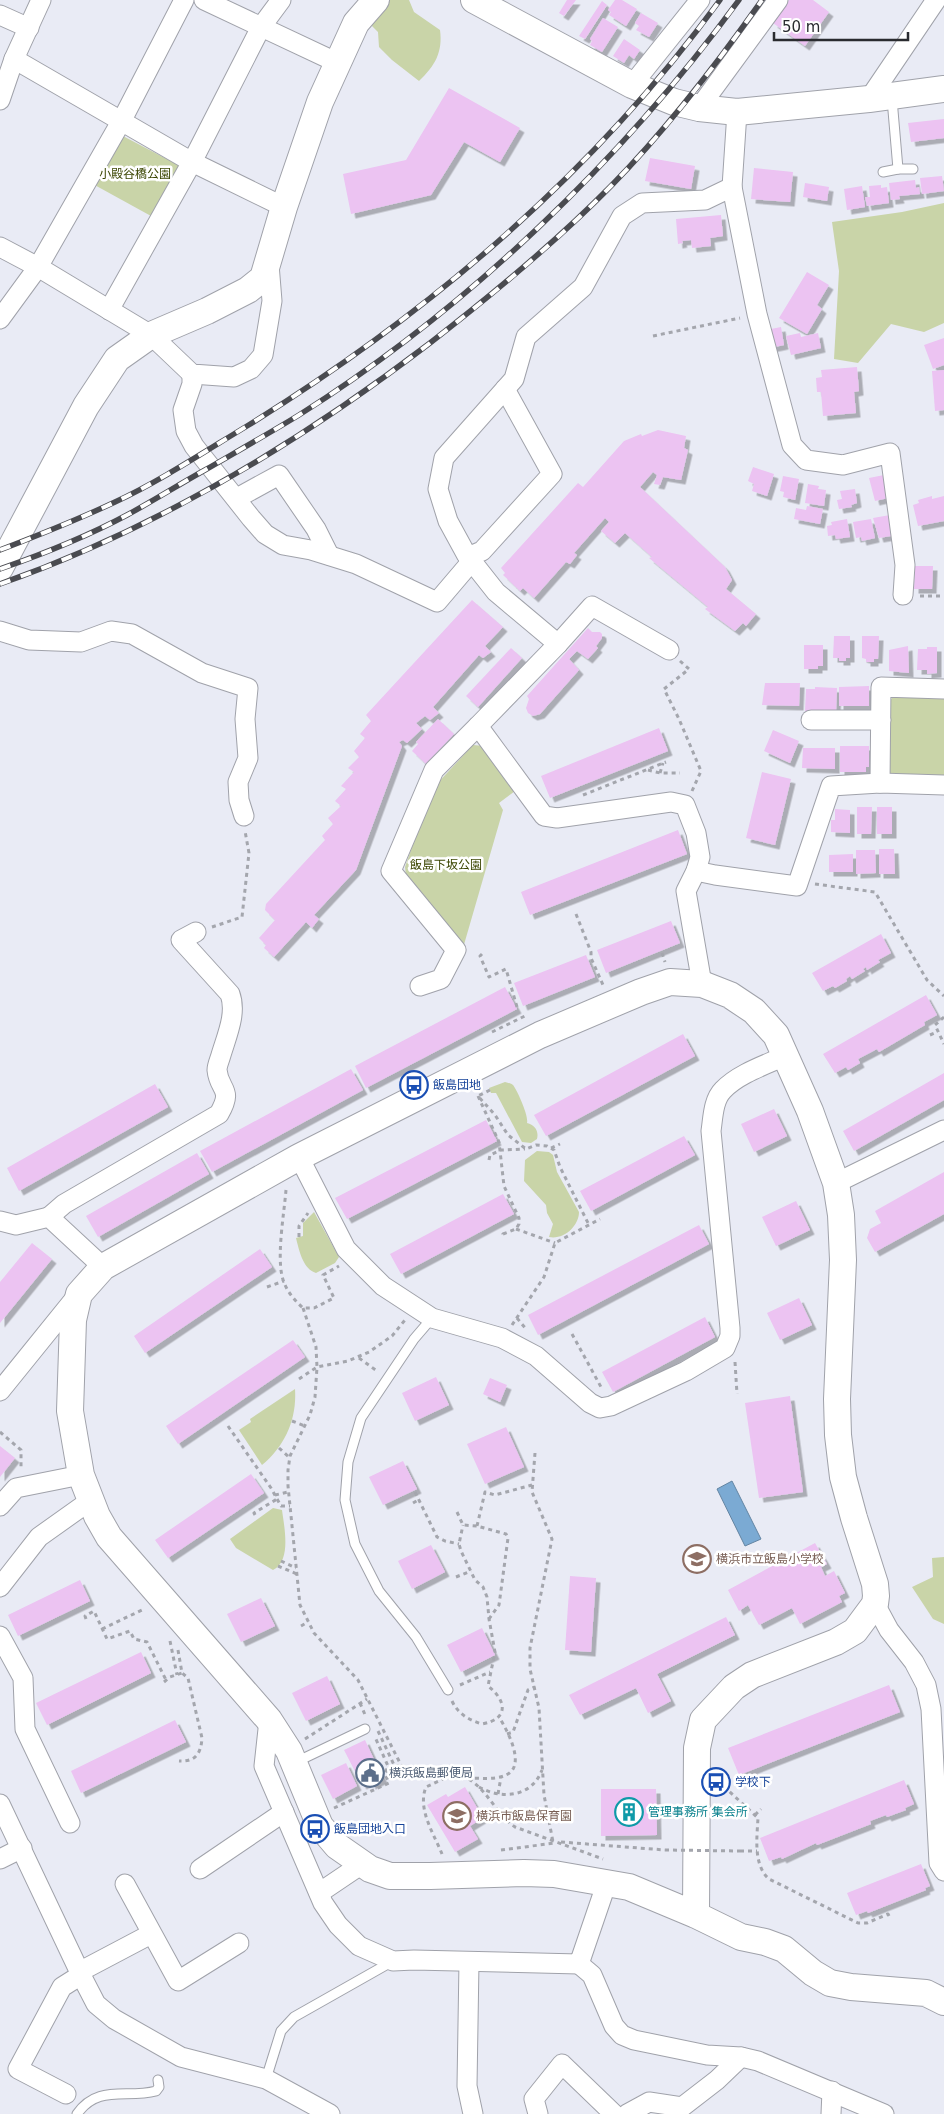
<svg xmlns="http://www.w3.org/2000/svg" width="944" height="2114" font-family="'DejaVu Sans','Noto Sans JP',sans-serif">
	<style>
		.green { fill: #c9d4a8 }
		.water { fill: #7baad3; stroke: #6384a2 }
		.building { fill: #ecc3f2; filter: url(#shadow) }
		.lines { fill: none; stroke-linecap: round; stroke-linejoin: round }
		.lane-casing { stroke: #a0a2aa; stroke-width: 11 }
		.street-casing { stroke: #a0a2aa; stroke-width: 21 }
		.secondary-casing { stroke: #a0a2aa; stroke-width: 28 }
		.path { stroke: #a4a6ad; stroke-width: 3; stroke-dasharray: 4 4; stroke-linecap: butt }
		.lane { stroke: #fff; stroke-width: 9 }
		.street { stroke: #fff; stroke-width: 19 }
		.secondary { stroke: #fff; stroke-width: 26 }
		.rail-casing { stroke: #4a4b50; stroke-width: 5.5 }
		.rail { stroke: #fff; stroke-width: 4; stroke-dasharray: 11; stroke-linecap: butt }
		.path-bridge { stroke: #a4a6ad; stroke-width: 3; stroke-dasharray: 4 4; stroke-linecap: butt }
		.labels { text-anchor: middle; stroke-width: 5; stroke-linejoin: round; paint-order: stroke }
		.park-label { font-size: 12px; fill: #3a4500; stroke: #fff }
		.transit-label { font-size: 12px; fill: #164399; stroke: #fff; text-anchor: start }
		.education-label { font-size: 12px; fill: #785e54; stroke: #fff; text-anchor: start }
		.service-label { font-size: 12px; fill: #4e5e75; stroke: #fff; text-anchor: start }
		.culture-label { font-size: 12px; fill: #0d838f; stroke: #fff; text-anchor: start }
	</style>
	<defs>
		<filter id="shadow"><feDropShadow dx="4.5" dy="4.5" stdDeviation="0" flood-color="#0004"/></filter>
	</defs>
	<rect width="100%" height="100%" fill="#e9ebf5"/>
	<!-- green -->
	<g class="green">
		<path d="M389 0H409L414 12 440 30C443 52 435 66 419 81L392 60 379 47 378 32 369 23Z"/>
		<polygon points="121,135 180,166 151,216 91,183"/>
		<polygon points="944,203 944,323 924,332 891,324 858,363 834,359 839,271 832,222 902,212"/>
		<polygon points="894,695 944,696 944,776 888,775 890,701"/>
		<polygon points="473,745 484,746 515,791 499,803 503,810 463,948 406,876 405,867 433,788"/>
		<path d="M505 1082C508 1083 510 1083 513 1085 517 1090 529 1116 527 1123 535 1125 539 1131 537 1139L531 1143 522 1142 496 1093H491L489 1088Z"/>
		<path d="M537 1151 549 1152 553 1155 557 1172 579 1212C579 1226 564 1240 549 1237L553 1224 547 1213 546 1205 524 1181 525 1160Z"/>
		<path d="M314 1212 339 1257 335 1263 316 1273C303 1269 299 1250 296 1238L303 1236V1223Z"/>
		<path d="M295 1389C297 1419 285 1446 262 1465L239 1430 251 1422 250 1419Z"/>
		<path d="M273 1508 282 1510C284 1526 292 1561 273 1570L236 1548 230 1539Z"/>
		<polygon points="944,1557 944,1624 933,1619 912,1587 933,1577 932,1558"/>
	</g>
	<!-- water -->
	<polygon class="water" points="732,1481 761,1539 745,1546 717,1489"/>
	<!-- building -->
	<g class="building">
		<polygon points="567,0 576,0 564,16 559,13"/>
		<polygon points="615,0 622,0 637,9 626,26 609,15 611,12 608,10"/>
		<polygon points="789,0 813,0 829,12 805,46 773,23"/>
		<polygon points="602,1 607,5 585,39 579,36"/>
		<polygon points="641,13 658,23 649,37 636,30 639,26 635,23"/>
		<polygon points="603,18 618,27 602,52 590,45 592,41 590,39"/>
		<polygon points="624,39 640,50 634,59 629,55 624,63 613,56"/>
		<polygon points="449,88 520,128 500,162 464,142 431,195 351,214 343,174 406,160"/>
		<polygon points="944,119 944,138 911,142 908,123"/>
		<polygon points="650,158 695,166 691,189 645,181"/>
		<polygon points="754,168 793,172 790,202 751,199"/>
		<polygon points="942,176 944,191 922,194 920,178"/>
		<polygon points="915,180 916,188 919,187 920,194 899,196 900,199 891,200 889,183"/>
		<polygon points="805,183 829,187 827,201 803,197"/>
		<polygon points="881,185 881,188 887,187 889,203 867,206 865,197 870,197 869,186"/>
		<polygon points="862,186 865,207 847,210 844,189"/>
		<polygon points="721,215 723,236 710,238 711,246 692,248 691,240 682,241 683,243 678,244 676,219"/>
		<polygon points="807,272 829,285 817,305 822,309 807,334 779,318"/>
		<polygon points="781,327 784,345 770,348 766,330"/>
		<polygon points="800,333 801,337 818,333 821,348 791,355 786,336"/>
		<polygon points="944,338 944,365 933,369 924,345"/>
		<polygon points="857,367 859,391 854,392 856,413 823,416 821,392 817,392 816,378 822,377 821,370"/>
		<polygon points="944,370 944,410 935,411 932,371"/>
		<polygon points="658,430 686,436 684,448 688,450 681,480 663,477 660,485 654,484 657,475 653,472 640,487 725,567 732,580 726,589 756,614 746,626 743,623 735,631 705,609 708,607 649,558 652,557 625,533 615,543 601,531 609,522 605,518 574,553 577,555 570,564 566,562 534,598 523,588 520,591 503,575 505,573 501,568 578,483 583,487 624,441 641,434 642,436"/>
		<polygon points="753,467 774,474 767,496 752,491 754,484 748,481"/>
		<polygon points="884,475 888,498 875,501 869,478"/>
		<polygon points="783,476 799,479 795,500 783,497 784,492 780,491"/>
		<polygon points="808,484 819,486 818,489 826,490 824,506 805,503"/>
		<polygon points="855,489 857,503 851,505 852,507 839,509 837,500 842,499 840,491"/>
		<polygon points="932,496 932,499 944,496 944,521 918,526 913,505 919,503 918,500"/>
		<polygon points="807,506 823,509 820,524 794,519 796,508 806,510"/>
		<polygon points="890,515 893,531 890,531 891,536 879,538 873,518"/>
		<polygon points="847,519 850,537 836,539 835,535 828,536 827,526 832,525 831,522"/>
		<polygon points="871,519 875,538 862,541 861,537 856,538 853,522"/>
		<polygon points="915,566 933,566 932,589 914,589"/>
		<polygon points="472,600 503,627 485,646 491,652 483,658 479,655 433,707 439,713 430,720 425,716 416,723 422,729 407,743 403,740 399,742 402,746 356,870 314,915 319,919 312,928 306,922 274,957 264,948 266,945 259,938 275,920 265,910 266,904 325,840 322,836 333,824 328,818 341,806 335,801 346,789 341,786 354,772 348,768 359,757 354,751 365,738 360,734 371,721 366,715"/>
		<polygon points="588,628 592,632 600,632 602,634 602,638 596,646 598,648 588,659 577,651 569,659 579,670 540,714 533,716 528,713 526,708 529,699 527,696"/>
		<polygon points="834,636 850,636 850,658 846,658 846,661 839,661 839,658 833,658"/>
		<polygon points="862,636 879,636 878,659 874,659 874,662 866,662 866,659 862,658"/>
		<polygon points="804,645 823,645 823,666 818,666 818,669 804,669"/>
		<polygon points="908,646 909,673 889,671 889,650"/>
		<polygon points="927,647 937,647 937,673 927,674 927,670 917,670 918,649 927,649"/>
		<polygon points="511,648 522,658 478,707 466,696"/>
		<polygon points="765,683 800,683 799,706 762,705"/>
		<polygon points="869,686 869,706 839,706 839,687"/>
		<polygon points="815,687 837,688 836,712 805,711 806,689 815,689"/>
		<polygon points="438,719 454,734 426,764 412,751 418,744 416,742"/>
		<polygon points="659,728 668,751 550,798 541,776"/>
		<polygon points="773,730 799,741 790,763 764,751"/>
		<polygon points="840,746 869,746 869,767 866,767 866,772 840,772"/>
		<polygon points="803,748 835,748 835,769 802,768"/>
		<polygon points="762,772 791,779 775,845 746,838"/>
		<polygon points="857,807 872,807 871,834 857,834"/>
		<rect x="877" y="807" width="15" height="27"/>
		<polygon points="835,809 850,810 850,833 831,832 831,820 835,820"/>
		<polygon points="678,830 687,854 530,915 521,892"/>
		<polygon points="879,849 894,849 895,874 879,874"/>
		<polygon points="856,850 875,850 876,873 856,874"/>
		<polygon points="853,854 853,872 829,872 829,855"/>
		<polygon points="671,921 680,943 606,973 597,950"/>
		<polygon points="881,934 891,953 878,960 880,962 867,970 866,967 863,969 865,971 852,979 850,976 846,979 847,981 835,988 833,986 823,991 812,973"/>
		<polygon points="586,955 595,977 523,1006 514,983"/>
		<polygon points="505,987 517,1009 366,1088 355,1066"/>
		<polygon points="926,995 937,1015 924,1022 925,1025 879,1052 877,1049 858,1059 860,1063 848,1070 846,1067 835,1073 823,1054"/>
		<polygon points="683,1034 695,1056 546,1136 534,1115"/>
		<polygon points="351,1069 363,1090 212,1172 200,1151"/>
		<polygon points="944,1073 944,1100 854,1151 843,1131"/>
		<polygon points="155,1084 168,1107 19,1191 7,1168"/>
		<polygon points="774,1109 787,1136 754,1152 741,1124"/>
		<polygon points="486,1120 497,1141 347,1219 335,1198"/>
		<polygon points="684,1136 695,1155 591,1211 580,1191"/>
		<polygon points="197,1153 209,1174 98,1237 86,1216"/>
		<polygon points="944,1172 944,1214 875,1252 867,1238 870,1229 881,1223 875,1211"/>
		<polygon points="503,1194 514,1214 401,1274 390,1254"/>
		<polygon points="796,1201 810,1230 776,1246 762,1217"/>
		<polygon points="699,1225 709,1244 538,1335 528,1315"/>
		<polygon points="32,1243 52,1259 0,1323 0,1282"/>
		<polygon points="260,1249 272,1267 145,1353 134,1336"/>
		<polygon points="799,1298 812,1325 780,1340 767,1313"/>
		<polygon points="705,1317 715,1337 613,1392 602,1372"/>
		<polygon points="293,1340 305,1357 178,1444 166,1426"/>
		<polygon points="436,1377 449,1405 415,1421 402,1393"/>
		<polygon points="490,1378 507,1385 500,1402 483,1394"/>
		<polygon points="790,1396 803,1492 759,1498 745,1403"/>
		<polygon points="506,1427 524,1467 485,1484 467,1444"/>
		<polygon points="0,1446 15,1458 0,1477"/>
		<polygon points="403,1461 417,1489 383,1505 369,1477"/>
		<polygon points="251,1474 264,1493 168,1558 155,1540"/>
		<polygon points="815,1543 827,1564 821,1567 825,1576 834,1571 845,1593 839,1596 842,1602 800,1624 792,1608 759,1625 748,1605 739,1611 728,1590"/>
		<polygon points="431,1545 445,1572 412,1589 398,1561"/>
		<polygon points="570,1576 596,1578 591,1652 565,1650"/>
		<polygon points="80,1580 90,1601 18,1636 8,1615"/>
		<polygon points="261,1598 275,1626 241,1642 227,1614"/>
		<polygon points="726,1617 735,1635 657,1674 671,1701 648,1713 636,1688 580,1715 569,1695"/>
		<polygon points="482,1628 495,1655 461,1672 447,1645"/>
		<polygon points="141,1652 151,1673 47,1725 36,1703"/>
		<polygon points="327,1676 340,1704 306,1721 292,1693"/>
		<polygon points="889,1685 900,1712 739,1775 728,1748"/>
		<polygon points="175,1720 186,1742 81,1793 71,1771"/>
		<polygon points="365,1740 383,1779 371,1785 370,1781 362,1785 344,1750"/>
		<polygon points="346,1763 357,1786 333,1799 321,1775"/>
		<polygon points="904,1780 914,1804 905,1808 906,1810 887,1817 886,1815 870,1821 871,1824 817,1845 816,1843 782,1859 781,1857 769,1861 760,1838"/>
		<polygon points="465,1787 483,1818 470,1826 478,1839 455,1852 427,1805 446,1794 448,1797"/>
		<polygon points="601,1789 656,1789 657,1835 601,1836"/>
		<polygon points="921,1864 930,1886 925,1888 926,1890 868,1913 867,1911 856,1915 847,1893"/>
	</g>
	<g class="lines">
		<defs>
			<g id="lane">
				<polyline points="892,99 898,169 913,169"/>
				<polyline points="883,172 898,169"/>
				<polyline points="432,1318 414,1339 361,1418 348,1462 345,1500 355,1544 379,1591 416,1637 448,1690"/>
				<polyline points="296,1762 365,1729"/>
				<polyline points="266,2079 281,2031 294,2017 393,1961"/>
				<path d="M77 2114C98 2084 126 2099 156 2091L159 2087 158 2080"/>
			</g>
			<g id="street">
				<polyline points="204,0 338,63"/>
				<polyline points="0,15 29,28"/>
				<polyline points="14,59 192,162 284,207"/>
				<polyline points="632,85 700,0"/>
				<polyline points="869,99 936,0"/>
				<polyline points="0,100 14,59 41,0"/>
				<polyline points="699,108 778,0"/>
				<polyline points="732,187 757,314 792,445 806,460 843,465 890,453 905,565 903,595"/>
				<polyline points="0,247 38,267 151,335 192,374 234,377 251,369 263,355 272,301 269,264"/>
				<polyline points="109,310 192,162 261,27 281,0"/>
				<polyline points="0,319 38,267 122,120 184,0"/>
				<polyline points="192,374 192,384 183,410 186,431 194,446 251,518 265,534 283,545 311,550 356,564 437,602 471,562"/>
				<polyline points="237,498 279,475 316,529 329,555"/>
				<polyline points="468,557 482,551 552,474 505,389"/>
				<polyline points="0,631 29,640 81,642 111,631 132,634 202,673 248,688 245,719 248,758 238,782 239,800 244,816"/>
				<polyline points="558,644 496,592 466,554 448,521 438,489 444,458 514,379 526,337 583,287 622,216 642,203 705,200 732,187 737,112"/>
				<polyline points="669,650 592,606 558,644 478,726 544,816 557,818 671,802 685,805 696,833 700,857 696,871 686,891 702,984"/>
				<polyline points="811,720 881,720"/>
				<polyline points="880,783 881,687 944,689"/>
				<polyline points="696,871 715,875 797,886 831,786 880,783 944,785"/>
				<polyline points="420,986 441,979 456,950 391,871 434,770 478,726"/>
				<path d="M299 1157 346 1249 383 1286 432 1318 502 1338 536 1356 590 1403 600 1408 611 1406 686 1371 725 1348 730 1336V1328L711 1131C713 1118 713 1100 723 1090 738 1074 765 1065 785 1056"/>
				<polyline points="836,1183 944,1130"/>
				<path d="M49 1217 64 1204 219 1114C234 1088 219 1091 217 1070 217 1065 220 1059 221 1055 227 1035 237 1013 230 994L181 940 196 932"/>
				<polyline points="0,1221 16,1225 49,1217 103,1267"/>
				<polyline points="0,1391 76,1297"/>
				<polyline points="0,1506 16,1488 81,1475"/>
				<polyline points="0,1587 39,1537 91,1500"/>
				<polyline points="875,1604 889,1630 914,1662 926,1685 931,1709 939,1863 944,1871"/>
				<polyline points="0,1636 23,1678 25,1729 70,1823"/>
				<polyline points="269,1720 264,1766 323,1903 338,1925 359,1946 393,1961 414,1960 579,1964 607,1882"/>
				<polyline points="0,1804 81,1975 96,2004 114,2019 181,2057 266,2079 330,2114"/>
				<polyline points="0,1859 22,1848"/>
				<polyline points="200,1869 284,1812"/>
				<polyline points="125,1884 178,1981 239,1943"/>
				<polyline points="319,1893 362,1864"/>
				<polyline points="469,1962 467,2086 473,2114"/>
				<polyline points="579,1964 592,1975 614,2026 622,2035 634,2040 707,2055 741,2057 758,2061 884,2114"/>
				<polyline points="79,1972 151,1934"/>
				<polyline points="66,2094 18,2069 62,1987 81,1975"/>
				<polyline points="538,2114 534,2099 562,2064 614,2114"/>
				<polyline points="627,2114 649,2102 682,2107 717,2080 741,2057"/>
				<polyline points="831,2114 832,2091"/>
			</g>
			<g id="secondary">
				<polyline points="474,0 632,85 674,102 699,108 737,112 869,99 944,89"/>
				<polyline points="0,568 86,406 117,359 151,335 207,311 248,290 263,278 284,207 320,102 356,23 376,0"/>
				<polyline points="696,1915 697,1748 703,1720 734,1687 752,1675 836,1642 855,1631 875,1604 876,1596 875,1584 854,1518 843,1477 838,1435 837,1399 843,1260 841,1215 836,1183 810,1111 776,1035 754,1011 730,995 702,984 670,982 641,992 540,1035 299,1157 103,1267 79,1294 73,1320 70,1411 81,1475 97,1516 109,1537 269,1720 289,1751 320,1826 337,1846 370,1869 390,1876 430,1876 524,1873 554,1874 629,1887 696,1915 741,1937 765,1942 784,1949 813,1973 830,1983 851,1987 926,1993 944,2002"/>
			</g>
		</defs>
		<!-- lane casing -->
		<use href="#lane" class="lane-casing"/>
		<!-- street casing -->
		<use href="#street" class="street-casing"/>
		<!-- secondary casing -->
		<use href="#secondary" class="secondary-casing"/>
		<!-- path -->
		<g class="path">
			<polyline points="653,336 740,318"/>
			<polyline points="920,596 944,596"/>
			<polyline points="680,661 689,669 664,689 679,719 701,771 692,791"/>
			<polyline points="648,770 660,773 680,773"/>
			<polyline points="660,773 663,763"/>
			<polyline points="583,795 666,762"/>
			<polyline points="815,884 875,892 927,980 944,996"/>
			<polyline points="576,914 591,952 591,958 603,985"/>
			<polyline points="212,927 242,917 249,853 245,831"/>
			<polyline points="662,953 665,962"/>
			<polyline points="482,954 480,956 489,977 506,969 517,1007"/>
			<polyline points="944,1017 935,1025 944,1044"/>
			<polyline points="492,1032 527,1015"/>
			<polyline points="930,1035 937,1032"/>
			<polyline points="490,1090 478,1096 495,1115 508,1135 526,1149 536,1145 547,1146 554,1150 560,1167 589,1225"/>
			<polyline points="478,1096 499,1142 504,1186 519,1218 519,1224 516,1229 503,1234 504,1236"/>
			<polyline points="551,1148 560,1144"/>
			<polyline points="489,1160 490,1155 501,1150 525,1149"/>
			<path d="M286 1190C284 1214 277 1253 282 1276 285 1289 293 1299 303 1308H314L334 1298 323 1275 339 1266"/>
			<polyline points="516,1229 555,1243"/>
			<polyline points="299,1237 299,1226 308,1213"/>
			<polyline points="267,1287 284,1281"/>
			<path d="M303 1308 316 1347 317 1367 315 1397 310 1415 290 1456 288 1470V1486L300 1605 314 1633 358 1680 401 1765C405 1768 410 1772 414 1774 431 1779 447 1769 465 1777 486 1787 496 1814 515 1827L603 1859"/>
			<polyline points="517,1318 526,1329"/>
			<polyline points="512,1325 544,1277 555,1243 600,1219"/>
			<polyline points="572,1334 601,1387"/>
			<polyline points="359,1358 377,1371"/>
			<polyline points="735,1362 737,1394"/>
			<polyline points="299,1379 317,1367 348,1361 369,1352 392,1336 405,1320"/>
			<polyline points="292,1421 305,1426"/>
			<polyline points="228,1426 271,1488 281,1506 290,1506"/>
			<polyline points="0,1432 21,1450 21,1469"/>
			<polyline points="279,1448 289,1457"/>
			<polyline points="535,1453 532,1492 552,1539 530,1648 530,1669 539,1708 544,1795 553,1842"/>
			<polyline points="415,1492 437,1537 445,1541 459,1544"/>
			<polyline points="275,1495 288,1492"/>
			<polyline points="413,1503 418,1500"/>
			<polyline points="457,1512 463,1525 477,1526 506,1534 508,1538 499,1605 489,1619"/>
			<polyline points="255,1515 254,1513 277,1499"/>
			<polyline points="477,1526 485,1492 495,1495 532,1485"/>
			<polyline points="281,1561 296,1568"/>
			<polyline points="278,1566 297,1574"/>
			<polyline points="456,1577 471,1571"/>
			<polyline points="86,1619 85,1616 94,1611 107,1639 130,1631 134,1639 147,1642 166,1680"/>
			<polyline points="301,1626 308,1622"/>
			<polyline points="102,1629 144,1609"/>
			<polyline points="170,1641 177,1675"/>
			<path d="M178 1650 182 1673 188 1678 202 1738C201 1754 195 1762 179 1761"/>
			<polyline points="164,1682 170,1677 182,1673"/>
			<polyline points="460,1685 490,1672"/>
			<path d="M452 1701C458 1714 469 1720 482 1724 509 1719 507 1701 488 1686L495 1652 489 1619 487 1597 483 1587 475 1580 461 1551 459 1544 463 1525"/>
			<polyline points="360,1703 366,1717"/>
			<polyline points="378,1731 395,1767 401,1765"/>
			<polyline points="507,1734 513,1732 528,1690 535,1687"/>
			<polyline points="305,1739 367,1699"/>
			<path d="M467 1778C479 1778 496 1780 506 1775 527 1766 507 1730 499 1717"/>
			<path d="M718 1781 758 1818C757 1837 753 1865 769 1879L858 1923H867L888 1914 889 1916"/>
			<path d="M479 1787C502 1800 532 1797 542 1770"/>
			<polyline points="498,1794 501,1777"/>
			<polyline points="334,1808 389,1783 385,1774 388,1766 375,1737"/>
			<polyline points="755,1815 761,1809"/>
			<polyline points="561,1842 665,1850"/>
			<polyline points="501,1850 555,1843"/>
			<polyline points="740,1851 757,1851"/>
			<path d="M442 1854C434 1834 417 1809 426 1787L443 1779V1773"/>
		</g>
		<!-- lane -->
		<use href="#lane" class="lane"/>
		<!-- street -->
		<use href="#street" class="street"/>
		<!-- secondary -->
		<use href="#secondary" class="secondary"/>
		<defs>
			<g id="rail">
				<path d="M0 550C39 535 77 520 115 502 160 481 204 452 247 426 428 314 594 173 720 0"/>
				<path d="M0 569C43 554 86 537 127 515 153 501 178 485 205 470 236 452 268 434 299 415 467 309 622 160 739 0"/>
				<path d="M0 584C156 529 299 443 430 343 493 294 555 243 611 186 667 129 716 65 762 0"/>
			</g>
		</defs>
		<!-- rail casing -->
		<use href="#rail" class="rail-casing"/>
		<!-- rail -->
		<use href="#rail" class="rail"/>
		<!-- path-bridge -->
		<polyline class="path-bridge" points="665,1850 740,1851"/>
	</g>
	<!-- icons -->
	<defs>
		<symbol id="bus-ring" viewBox="-11 -11 22 22"><circle r="9.5" fill="#fff" stroke="#1a4fb4" stroke-width="1.5"/><path d="M-5-6H5V4H4V6H2V4H-2V6H-4V4H-5ZM-3.5-4V0h7V-4ZM-3.5 1.2v1.5H-2V1.2ZM2 1.2v1.5H3.5V1.2Z" fill="#1a4fb4"/></symbol>
		<symbol id="school-ring" viewBox="-11 -11 22 22"><circle r="9.5" fill="#fff" stroke="#8d6e63" stroke-width="1.5"/><path d="M0-5L7-2L0 1L-7-2ZM-4 1L0 2.5L4 1V4Q0 6-4 4Z" fill="#8d6e63"/></symbol>
		<symbol id="civic-ring" viewBox="-11 -11 22 22"><circle r="9.5" fill="#fff" stroke="#5c6f8a" stroke-width="1.5"/><path d="M-.6-6.5H3V-4.5H.6V-3L4-1V1h2V6H-6V1h2V-1L-.6-3ZM-1.2 2.5V6h2.4V2.5Z" fill="#5c6f8a"/></symbol>
		<symbol id="building-ring" viewBox="-11 -11 22 22"><circle r="9.5" fill="#fff" stroke="#0f9aa8" stroke-width="1.5"/><path d="M-4-6H4V6H1V3H-1V6H-4ZM-2.5-4.3h1.7v1.8h-1.7ZM.8-4.3h1.7v1.8H.8ZM-2.5-1h1.7V.8h-1.7ZM.8-1h1.7V.8H.8Z" fill="#0f9aa8"/></symbol>
	</defs>
	<g fill-rule="evenodd">
		<use href="#bus-ring" x="398" y="1069" width="32" height="32"/>
		<use href="#school-ring" x="681" y="1543" width="32" height="32"/>
		<use href="#civic-ring" x="354" y="1757" width="32" height="32"/>
		<use href="#bus-ring" x="700" y="1766" width="32" height="32"/>
		<use href="#building-ring" x="613" y="1796" width="32" height="32"/>
		<use href="#school-ring" x="441" y="1800" width="32" height="32"/>
		<use href="#bus-ring" x="299" y="1813" width="32" height="32"/>
	</g>
	<g class="labels">
		<!-- park labels -->
		<g class="park-label">
			<text x="135" y="178">小殿谷橋公園</text>
			<text x="446" y="869">飯島下坂公園</text>
		</g>
		<!-- transit labels -->
		<g class="transit-label">
			<text x="433" y="1089">飯島団地</text>
			<text x="735" y="1786">学校下</text>
			<text x="334" y="1833">飯島団地入口</text>
		</g>
		<!-- education labels -->
		<g class="education-label">
			<text x="716" y="1563">横浜市立飯島小学校</text>
			<text x="476" y="1820">横浜市飯島保育園</text>
		</g>
		<!-- service labels -->
		<g class="service-label">
			<text x="389" y="1777">横浜飯島郵便局</text>
		</g>
		<!-- culture labels -->
		<g class="culture-label">
			<text x="648" y="1816">管理事務所 集会所</text>
		</g>
	</g>
	<!-- scale -->
	<path d="M774 32v8h134v-8" fill="none" stroke="#2a2b2f" stroke-width="2.5"/>
	<text x="782" y="32" font-size="15" fill="#2a2b2f" stroke="#ffffff" stroke-width="4" paint-order="stroke">50 m</text>
</svg>
